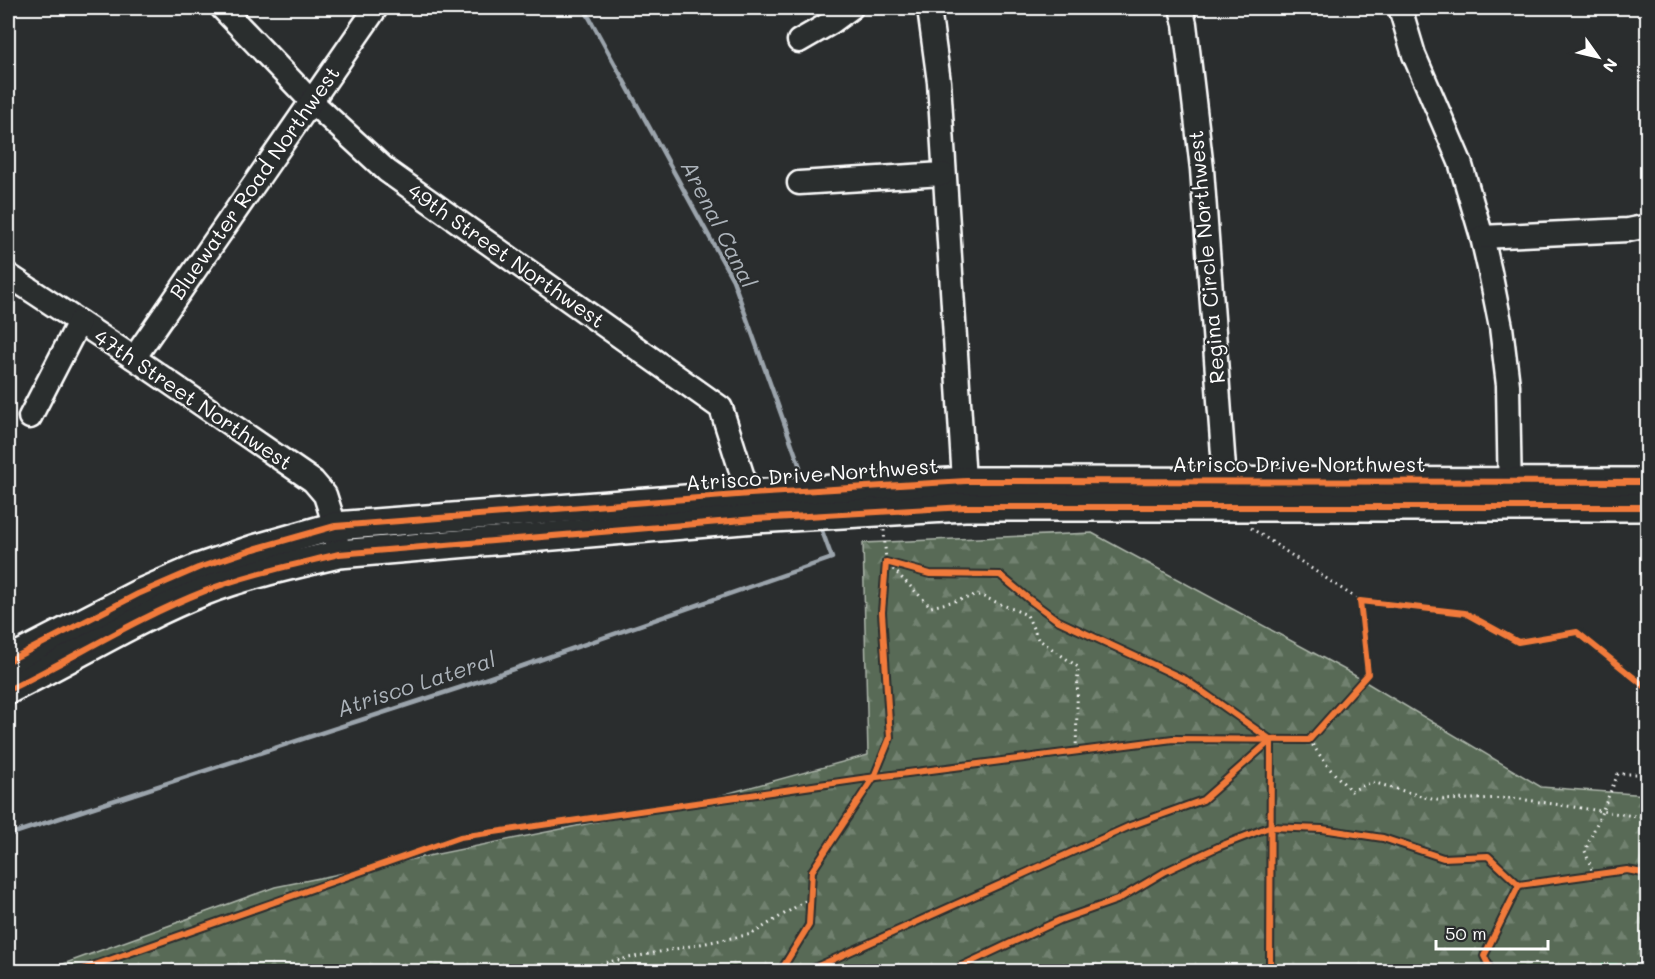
<svg xmlns="http://www.w3.org/2000/svg" width="1655" height="979" font-family="Mali,sans-serif">
	<style>
		.forest { fill: url(#forest-firs); stroke: #acb5aa; stroke-width: 1.5 }
		.lines { fill: none; stroke-linecap: round; stroke-linejoin: round }
		.stream { stroke: #9ba4ac; stroke-width: 4.5 }
		.minor-casing { stroke: #fff; stroke-width: 27 }
		.major-casing { stroke: #fff; stroke-width: 32 }
		.path { stroke: #fff; stroke-width: 3; stroke-dasharray: 1.5 4.5; stroke-linecap: butt }
		.minor { stroke: #2a2d2e; stroke-width: 22 }
		.major { stroke: #2a2d2e; stroke-width: 27 }
		.quiet { stroke: #2db169; stroke-width: 4.5; stroke-dasharray: 9 4.5; stroke-linecap: butt }
		.cycleway-casing { stroke: #2a2d2e; stroke-width: 10 }
		.cycleway { stroke: #f17a3a; stroke-width: 6 }
		.labels { text-anchor: middle; stroke-width: 4.5; stroke-linejoin: round; paint-order: stroke }
		.street-label { font-size: 21px; fill: #fff; stroke: #2a2d2e }
		.water-label { font-size: 22px; font-style: italic; fill: #acb3ba; stroke: #2a2d2e }
	</style>
	<defs>
		<pattern id="forest-firs" width="22" height="20" patternUnits="userSpaceOnUse" patternTransform="scale(1.5)"><rect width="22" height="20" fill="#586b56"/><path d="M5 1l3.5 6h-7zM16 11l3.5 6h-7z" fill="#71816f"/></pattern>
	</defs>
	<rect width="100%" height="100%" fill="#2a2d2e"/>
	<filter id="ink" filterUnits="userSpaceOnUse"><feTurbulence type="fractalNoise" baseFrequency=".0167" numOctaves="2"/><feDisplacementMap in="SourceGraphic" scale="12" xChannelSelector="R" yChannelSelector="G"/><feConvolveMatrix kernelMatrix="1 2 1 2 8 2 1 2 1" color-interpolation-filters="sRGB"/></filter>
	<g filter="url(#ink)">
		<!-- forest -->
		<polygon class="forest" points="1092,533 1347,671 1541,787 1647,795 1647,971 44,971 275,887 700,801 868,755 863,543"/>
		<g class="lines">
			<!-- stream -->
			<g class="stream">
				<polyline points="584,8 733,280 800,467"/>
				<polyline points="8,835 459,688 832,558 821,528"/>
			</g>
			<defs>
				<g id="minor">
					<polyline points="222,8 312,102 387,171 721,408 753,509"/>
					<polyline points="929,8 939,82 965,497"/>
					<polyline points="1181,8 1185,24 1202,169 1224,468 1224,497"/>
					<polyline points="1400,8 1414,55 1460,162 1482,237 1490,272 1501,327 1508,385 1510,499"/>
					<polyline points="799,41 832,22 851,8"/>
					<polyline points="799,183 943,174"/>
					<polyline points="1482,237 1628,230 1648,226"/>
					<polyline points="8,275 134,358 313,481 325,495 335,526 337,543"/>
					<polyline points="134,358 376,8"/>
					<polyline points="30,417 79,322"/>
				</g>
				<g id="major">
					<polyline points="8,661 138,594 198,568 254,549 335,526 750,494 966,481 1648,482"/>
					<path d="M8 690C74 658 136 618 205 591 248 574 294 565 339 554L755 519 965 507H1648"/>
				</g>
			</defs>
			<!-- minor casing -->
			<use href="#minor" class="minor-casing"/>
			<!-- major casing -->
			<use href="#major" class="major-casing"/>
			<!-- path -->
			<g class="path">
				<polyline points="1251,528 1360,601"/>
				<polyline points="884,530 886,562 931,607 979,595 1027,615 1038,639 1078,667 1076,751"/>
				<polyline points="1309,740 1329,768 1351,791 1372,782 1435,800 1513,798 1648,818"/>
				<polyline points="1594,875 1585,851 1618,774 1648,774"/>
				<polyline points="75,972 460,837 861,779 1173,739 1309,740 1368,674 1360,601 1465,613 1518,642 1577,632 1648,689"/>
				<polyline points="591,972 603,963 752,934 810,898"/>
				<polyline points="780,972 809,925 812,871 874,777 890,738 882,612 886,562 930,574 1000,575 1030,600 1057,620 1186,680 1269,739"/>
				<polyline points="805,972 1130,826 1203,800 1269,741"/>
				<polyline points="949,972 1060,920 1117,900 1166,871 1218,847 1269,827 1322,829 1383,838 1443,858 1488,856 1519,885 1627,870 1648,874"/>
				<polyline points="1270,972 1271,740"/>
				<polyline points="1492,972 1484,956 1519,885"/>
			</g>
			<!-- minor -->
			<use href="#minor" class="minor"/>
			<!-- major -->
			<use href="#major" class="major"/>
			<!-- quiet -->
			<polyline class="quiet" points="1599,972 1603,965 1648,967"/>
			<defs>
				<g id="cycleway">
					<polyline points="8,661 138,594 198,568 254,549 335,526 750,494 966,481 1648,482"/>
					<path d="M8 690C74 658 136 618 205 591 248 574 294 565 339 554L755 519 965 507H1648"/>
					<polyline points="75,972 460,837 861,779 1173,739 1309,740 1368,674 1360,601 1465,613 1518,642 1577,632 1648,689"/>
					<polyline points="780,972 809,925 812,871 874,777 890,738 882,612 886,562 930,574 1000,575 1030,600 1057,620 1186,680 1271,740"/>
					<polyline points="805,972 1130,826 1203,800 1271,740"/>
					<polyline points="949,972 1060,920 1117,900 1166,871 1218,847 1269,827 1322,829 1383,838 1443,858 1488,856 1519,885 1627,870 1648,874"/>
					<polyline points="1270,972 1271,740"/>
					<polyline points="1492,972 1484,956 1519,885"/>
				</g>
			</defs>
			<!-- cycleway casing -->
			<use href="#cycleway" class="cycleway-casing"/>
			<!-- cycleway -->
			<use href="#cycleway" class="cycleway"/>
		</g>
	</g>
	<g class="labels">
		<!-- street labels -->
		<g class="street-label">
			<text transform="translate(255 183) rotate(-55)" y="7">Bluewater Road Northwest</text>
			<text transform="translate(506 256) rotate(35)" y="7">49th Street Northwest</text>
			<text transform="translate(1207 257) rotate(-95)" y="7">Regina Circle Northwest</text>
			<text transform="translate(193 400) rotate(34)" y="7">47th Street Northwest</text>
			<text x="1299" y="472">Atrisco Drive Northwest</text>
			<text transform="translate(812 475) rotate(-4)" y="7">Atrisco Drive Northwest</text>
		</g>
		<!-- water labels -->
		<g class="water-label">
			<text transform="translate(719 224) rotate(63)" y="8">Arenal Canal</text>
			<text transform="translate(416 684) rotate(-18)" y="8">Atrisco Lateral</text>
		</g>
	</g>
	<!-- margin -->
	<rect width="1655" height="979" fill="none" stroke="#2a2d2e" stroke-width="30"/>
	<rect x="15" y="15" width="1625" height="949" fill="none" stroke="#fff" stroke-width="2" filter="url(#ink)"/>
	<!-- north arrow -->
	<g transform="translate(1598 57) rotate(124)" stroke="#2a2d2e" stroke-width="4.5" paint-order="stroke">
	<path d="M0-4.5L10 22L0 15L-10 22Z" fill="#ffffff"/>
	<text y="-9" font-size="16" font-weight="bold" text-anchor="middle" fill="#ffffff">N</text>
	</g>
	<!-- scale -->
	<path d="M1436 940v9h112v-9" fill="none" stroke="#ffffff" stroke-width="3"/>
	<text x="1445" y="940" font-size="18" fill="#ffffff" stroke="#2a2d2e" stroke-width="4.5" paint-order="stroke">50 m</text>
</svg>
